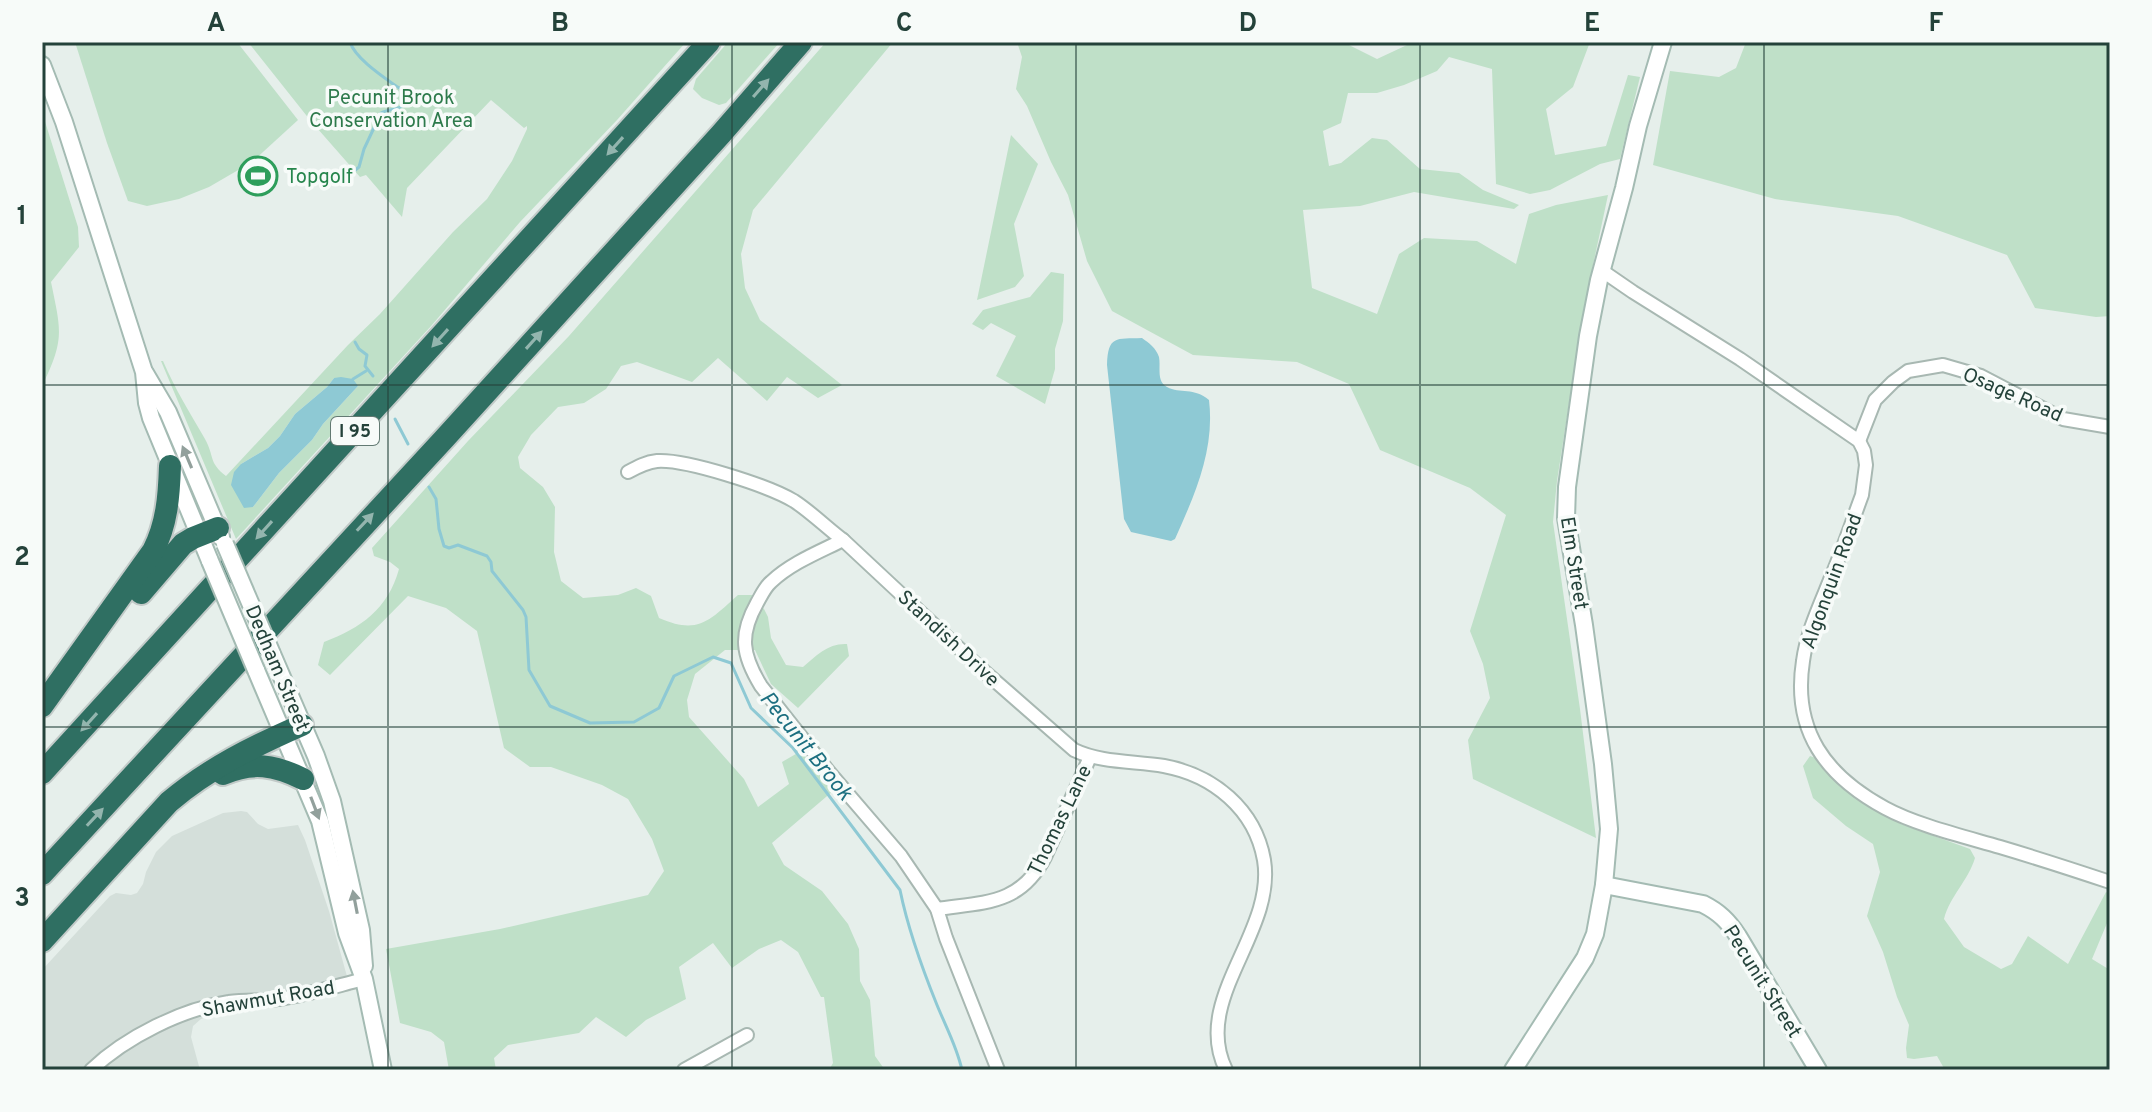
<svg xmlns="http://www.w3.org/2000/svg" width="2152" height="1112" font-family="Overpass,sans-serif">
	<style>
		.built { fill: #d4dfda }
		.green { fill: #bfe0c8; fill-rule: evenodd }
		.water { fill: #8ec9d4 }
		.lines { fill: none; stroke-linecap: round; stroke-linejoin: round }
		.stream { stroke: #8ec9d4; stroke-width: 3 }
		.street-casing { stroke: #a8b8b2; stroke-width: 16 }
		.secondary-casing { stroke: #a4bbb3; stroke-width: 20 }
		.highway-casing { stroke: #c2cac8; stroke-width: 26 }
		.street { stroke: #fff; stroke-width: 12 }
		.secondary { stroke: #fff; stroke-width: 16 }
		.highway { stroke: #2f6f62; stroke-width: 22 }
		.secondary-bridge-casing { stroke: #a4bbb3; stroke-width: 20; stroke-linecap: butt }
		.secondary-bridge { stroke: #fff; stroke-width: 16 }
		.oneway { fill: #93b5ae }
		.oneway2 { fill: #92a09c }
		.grid { fill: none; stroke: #24423a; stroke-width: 2; stroke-opacity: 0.55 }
		.labels { text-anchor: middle; stroke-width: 7; stroke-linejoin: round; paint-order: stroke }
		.shield { fill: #f7fbf9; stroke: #637a73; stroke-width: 2 }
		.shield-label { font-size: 18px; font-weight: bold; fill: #24423a }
		.park-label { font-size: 20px; fill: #2d7a4b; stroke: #f7fbf9 }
		.leisure-label { font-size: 20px; fill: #27864d; stroke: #f7fbf9; text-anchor: start }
		.street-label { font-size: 20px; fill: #24423a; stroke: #f7fbf9 }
		.water-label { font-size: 22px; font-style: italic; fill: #1c6f80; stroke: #f7fbf9 }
		.neatline { fill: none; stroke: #24423a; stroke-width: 3 }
		.grid-label { font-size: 26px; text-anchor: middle; font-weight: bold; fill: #24423a }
	</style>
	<rect width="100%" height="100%" fill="#e6efeb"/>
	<!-- built -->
	<polygon class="built" points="241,811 247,812 258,824 268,829 298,825 305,840 329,911 351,991 214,1014 201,1019 193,1026 191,1037 200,1070 42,1070 42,970 110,896 116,893 131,895 137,893 143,884 146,872 156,852 172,836 223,813"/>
	<!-- green -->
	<g class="green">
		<polygon points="75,42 237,42 298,120 252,162 209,187 179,199 147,206 128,201 107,143"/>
		<path d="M248 42H686L617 120 520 222 432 325 236 539 161 361H163C175 389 190 413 205 439 215 457 208 462 226 476L348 345 380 314 453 232 487 199 512 161 527 129V126L524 128 491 100 407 188 402 217 366 175 360 177 310 120ZM334 378 358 386 323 424 312 440 279 473 253 507 241 464 268 448 280 436 295 414 327 387Z"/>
		<polygon points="728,42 780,42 726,103 719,105 702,98 693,89 696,79"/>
		<path d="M826 42H893L753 210 741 254 745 288 760 320 842 385 818 398 787 377 767 401 718 358 692 382 637 362 621 366 606 389 584 403 558 407 531 435 518 457 520 468 543 487 555 507 554 552 561 581 583 598 618 595 636 588 651 596 659 618C698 635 709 621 738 595H752L764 609 768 617 771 638 786 665 803 667C816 656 828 643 847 644L849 656 798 708 771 684 755 650H725L695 674 687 700 689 717 744 779 758 807 789 784 782 762 801 751 833 791 772 843 784 865 822 891 848 924 859 949 860 981 870 1000 875 1056 885 1070H829L833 1063 824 997H821L798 952 781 940 759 949 732 968 713 943 679 967 686 999 646 1020 626 1037 596 1017 579 1033 508 1045 494 1058 496 1070H449L444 1042 431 1032 400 1023 386 949 500 929 648 895 664 871 652 839 628 799 602 785 551 767H530L504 748 477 631 446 608 408 596 330 675 318 665 324 642C361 628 388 609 399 569L390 562 374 556 372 548 468 441 569 336Z"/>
		<polygon points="1017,42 1343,42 1377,59 1407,45 1408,42 1590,42 1573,87 1546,109 1555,155 1606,146 1628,75 1640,77 1620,159 1600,164 1550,190 1530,194 1496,184 1492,69 1449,57 1437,71 1404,85 1377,93 1348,93 1341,123 1323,131 1329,166 1341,163 1372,138 1387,140 1420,169 1459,173 1483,190 1519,205 1514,209 1414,192 1360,206 1303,210 1312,288 1377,314 1399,254 1424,238 1477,241 1516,264 1529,214 1556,205 1608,195 1583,312 1557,481 1553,522 1580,709 1596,838 1473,779 1468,740 1490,698 1483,664 1470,631 1506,515 1470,488 1380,450 1349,384 1297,362 1193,355 1112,311 1087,261 1068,195 1051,162 1027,106 1016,89 1022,57"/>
		<polygon points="1746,42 2110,42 2110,316 2096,317 2035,308 2007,255 1898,216 1775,199 1653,165 1670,71 1719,77 1736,68"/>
		<path d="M42 112 78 227 79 247 51 282C61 331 65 339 42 386Z"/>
		<polygon points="1011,135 1038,164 1014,224 1024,276 1015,287 977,300"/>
		<polygon points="1051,272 1064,274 1063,321 1055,349 1055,369 1045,404 996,376 1016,336 991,323 983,330 972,324 983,310 1030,297"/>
		<path d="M1810 756 1816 758 1830 775 1861 799 1901 824 1970 849 1975 858C1968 881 1950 896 1944 919L1964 947 2001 969 2012 964 2028 936 2068 964 2106 892 2110 894V916L2092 959 2110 970V1070H1945L1937 1056 1914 1059 1907 1058 1906 1048 1909 1025 1897 997 1883 952 1867 916 1880 872 1873 844 1846 826 1813 798 1803 766Z"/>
	</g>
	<!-- water -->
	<g class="water">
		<path d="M1142 338C1149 343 1156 348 1159 357 1161 367 1156 381 1167 387 1180 394 1194 387 1209 400 1215 450 1195 494 1175 539L1171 541 1131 532 1124 519 1107 365C1108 335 1116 339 1142 338Z"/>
		<polygon points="341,377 353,379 358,386 323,424 312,440 279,473 253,507 244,508 231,485 234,472 241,464 268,448 280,436 295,414 327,387 334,378"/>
	</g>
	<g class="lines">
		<!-- stream -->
		<g class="stream">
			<path d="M343 180 359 167 364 149 381 113C388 109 399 110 405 104 407 101 409 96 407 93 406 91 397 87 396 86 382 76 355 58 350 42"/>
			<polyline points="355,342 359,349 367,355 365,366 373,376"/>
			<polyline points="353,379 366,371"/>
			<polyline points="395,419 408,444"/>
			<path d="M429 487 436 499 439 529 444 546 449 548 458 545 487 556 491 562 492 571 523 610 526 617 529 670 550 706 590 723 634 722 659 708 674 676 713 657 731 663 751 708 793 748 900 890C908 929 922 968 937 1005 946 1027 957 1047 962 1070"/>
		</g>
		<defs>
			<g id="street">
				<path d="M1601 270 1633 292 1740 359 1859 441 1864 451 1866 465 1862 495C1852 522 1843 549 1832 575 1821 603 1807 631 1803 661 1792 731 1826 776 1885 808 1916 825 1966 837 2000 847 2037 858 2074 870 2110 882"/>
				<polyline points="1859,441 1875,400 1893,382 1908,371 1943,365 1981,376 2063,419 2110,427"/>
				<path d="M628 472C637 467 646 462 657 461 686 459 769 486 794 501 811 512 827 528 843 540"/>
				<path d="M937 909C985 902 1020 905 1045 857L1090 757"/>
				<path d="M91 1070C126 1037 182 1009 229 1002 246 999 263 1002 279 999 308 995 336 986 364 979"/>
				<polyline points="684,1070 747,1035"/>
				<path d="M998 1070 946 938 937 909 901 856 829 772 761 686C742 655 739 635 757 603 761 596 765 587 771 582 791 563 819 552 843 540L978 666 1074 750C1101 763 1134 761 1164 766 1213 775 1255 809 1264 860 1276 933 1191 999 1226 1070"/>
			</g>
			<g id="secondary">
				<polyline points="42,65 64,122 144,372 147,403 151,418 210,561"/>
				<polyline points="145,373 168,412 221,537"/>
				<polyline points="272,654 316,756 332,801 361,930 364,966"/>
				<polyline points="256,670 320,821 347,933 364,979 383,1070"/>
				<path d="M1604 885 1703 904C1719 912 1728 921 1738 936L1818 1070"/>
				<polyline points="1513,1070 1585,958 1595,934 1604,885 1609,829 1603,764 1584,625 1566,518 1567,487 1588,336 1599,280 1624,188 1638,126 1663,42"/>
			</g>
			<g id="highway">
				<polyline points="141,593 183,544 193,538 218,528"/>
				<path d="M42 706 153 551C167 524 169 496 170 466"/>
				<polyline points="42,773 709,42"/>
				<path d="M223 774C252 761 275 765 303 779"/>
				<polyline points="42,874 444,439 721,134 801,42"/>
				<path d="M42 941 169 802C209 768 254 746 302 725"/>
			</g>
		</defs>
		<!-- street casing -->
		<use href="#street" class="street-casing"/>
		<!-- secondary casing -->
		<use href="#secondary" class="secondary-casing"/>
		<!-- highway casing -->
		<use href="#highway" class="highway-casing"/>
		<!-- street -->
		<use href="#street" class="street"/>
		<!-- secondary -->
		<use href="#secondary" class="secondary"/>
		<!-- highway -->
		<use href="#highway" class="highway"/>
		<defs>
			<g id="secondary-bridge">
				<polyline points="225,544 272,654"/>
				<polyline points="210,561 256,670"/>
			</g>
		</defs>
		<!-- secondary-bridge casing -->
		<use href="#secondary-bridge" class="secondary-bridge-casing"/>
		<!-- secondary-bridge -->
		<use href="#secondary-bridge" class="secondary-bridge"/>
	</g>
	<!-- one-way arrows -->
	<defs><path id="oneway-solid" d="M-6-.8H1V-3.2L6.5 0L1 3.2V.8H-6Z" transform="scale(2)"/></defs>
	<g class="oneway">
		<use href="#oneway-solid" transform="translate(761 88) rotate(-49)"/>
		<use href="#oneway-solid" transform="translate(615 146) rotate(132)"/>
		<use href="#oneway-solid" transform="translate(440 338) rotate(132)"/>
		<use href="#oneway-solid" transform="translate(534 340) rotate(-48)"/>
		<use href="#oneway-solid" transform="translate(365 522) rotate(-47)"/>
		<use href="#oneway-solid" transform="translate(264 530) rotate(132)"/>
		<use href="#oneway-solid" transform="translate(89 722) rotate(132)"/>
		<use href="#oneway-solid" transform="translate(95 817) rotate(-47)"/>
	</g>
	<g class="oneway2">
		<use href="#oneway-solid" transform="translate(187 457) rotate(-113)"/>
		<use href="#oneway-solid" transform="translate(315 808) rotate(69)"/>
		<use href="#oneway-solid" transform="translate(355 902) rotate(-101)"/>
	</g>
	<!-- grid -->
	<path class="grid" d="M388 42V1070M732 42V1070M1076 42V1070M1420 42V1070M1764 42V1070M42 385H2110M42 727H2110"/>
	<!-- icons -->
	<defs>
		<symbol id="stadium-ring" viewBox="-11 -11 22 22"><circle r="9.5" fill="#f7fbf9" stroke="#2e9e5b" stroke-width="1.5"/><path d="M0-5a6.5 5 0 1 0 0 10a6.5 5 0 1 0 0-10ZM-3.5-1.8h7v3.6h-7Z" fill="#2e9e5b"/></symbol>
	</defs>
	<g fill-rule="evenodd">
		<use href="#stadium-ring" x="236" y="154" width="44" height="44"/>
	</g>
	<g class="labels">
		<!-- shield labels -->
		<rect class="shield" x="331" y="417" width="48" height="28" rx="6"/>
		<g class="shield-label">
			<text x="355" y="437">I 95</text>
		</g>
		<!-- park labels -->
		<g class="park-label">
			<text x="391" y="104">Pecunit Brook<tspan x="391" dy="23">Conservation Area</tspan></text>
		</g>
		<!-- leisure labels -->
		<g class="leisure-label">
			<text x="286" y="183">Topgolf</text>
		</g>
		<!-- street labels -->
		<g class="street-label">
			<text transform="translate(2013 394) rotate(24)" y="7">Osage Road</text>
			<text transform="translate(1575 563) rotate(81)" y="7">Elm Street</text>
			<text transform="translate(1831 581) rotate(-70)" y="7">Algonquin Road</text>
			<text transform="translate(949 638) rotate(43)" y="7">Standish Drive</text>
			<text transform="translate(278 668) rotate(67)" y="7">Dedham Street</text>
			<text transform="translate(1059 820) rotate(-64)" y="7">Thomas Lane</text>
			<text transform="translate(1763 981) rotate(58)" y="7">Pecunit Street</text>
			<text transform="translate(268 998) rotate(-10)" y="7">Shawmut Road</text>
		</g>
		<!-- water labels -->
		<g class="water-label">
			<text transform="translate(807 745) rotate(51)" y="8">Pecunit Brook</text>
		</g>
	</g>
	<!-- border -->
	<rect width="2152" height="1112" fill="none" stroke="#f7fbf9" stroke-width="88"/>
	<rect x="44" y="44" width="2064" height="1024" class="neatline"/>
	<g class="grid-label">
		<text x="216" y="31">A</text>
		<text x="560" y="31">B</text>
		<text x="904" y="31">C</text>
		<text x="1248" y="31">D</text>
		<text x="1592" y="31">E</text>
		<text x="1936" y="31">F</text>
		<text x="22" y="224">1</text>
		<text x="22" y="565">2</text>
		<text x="22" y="906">3</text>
	</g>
</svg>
